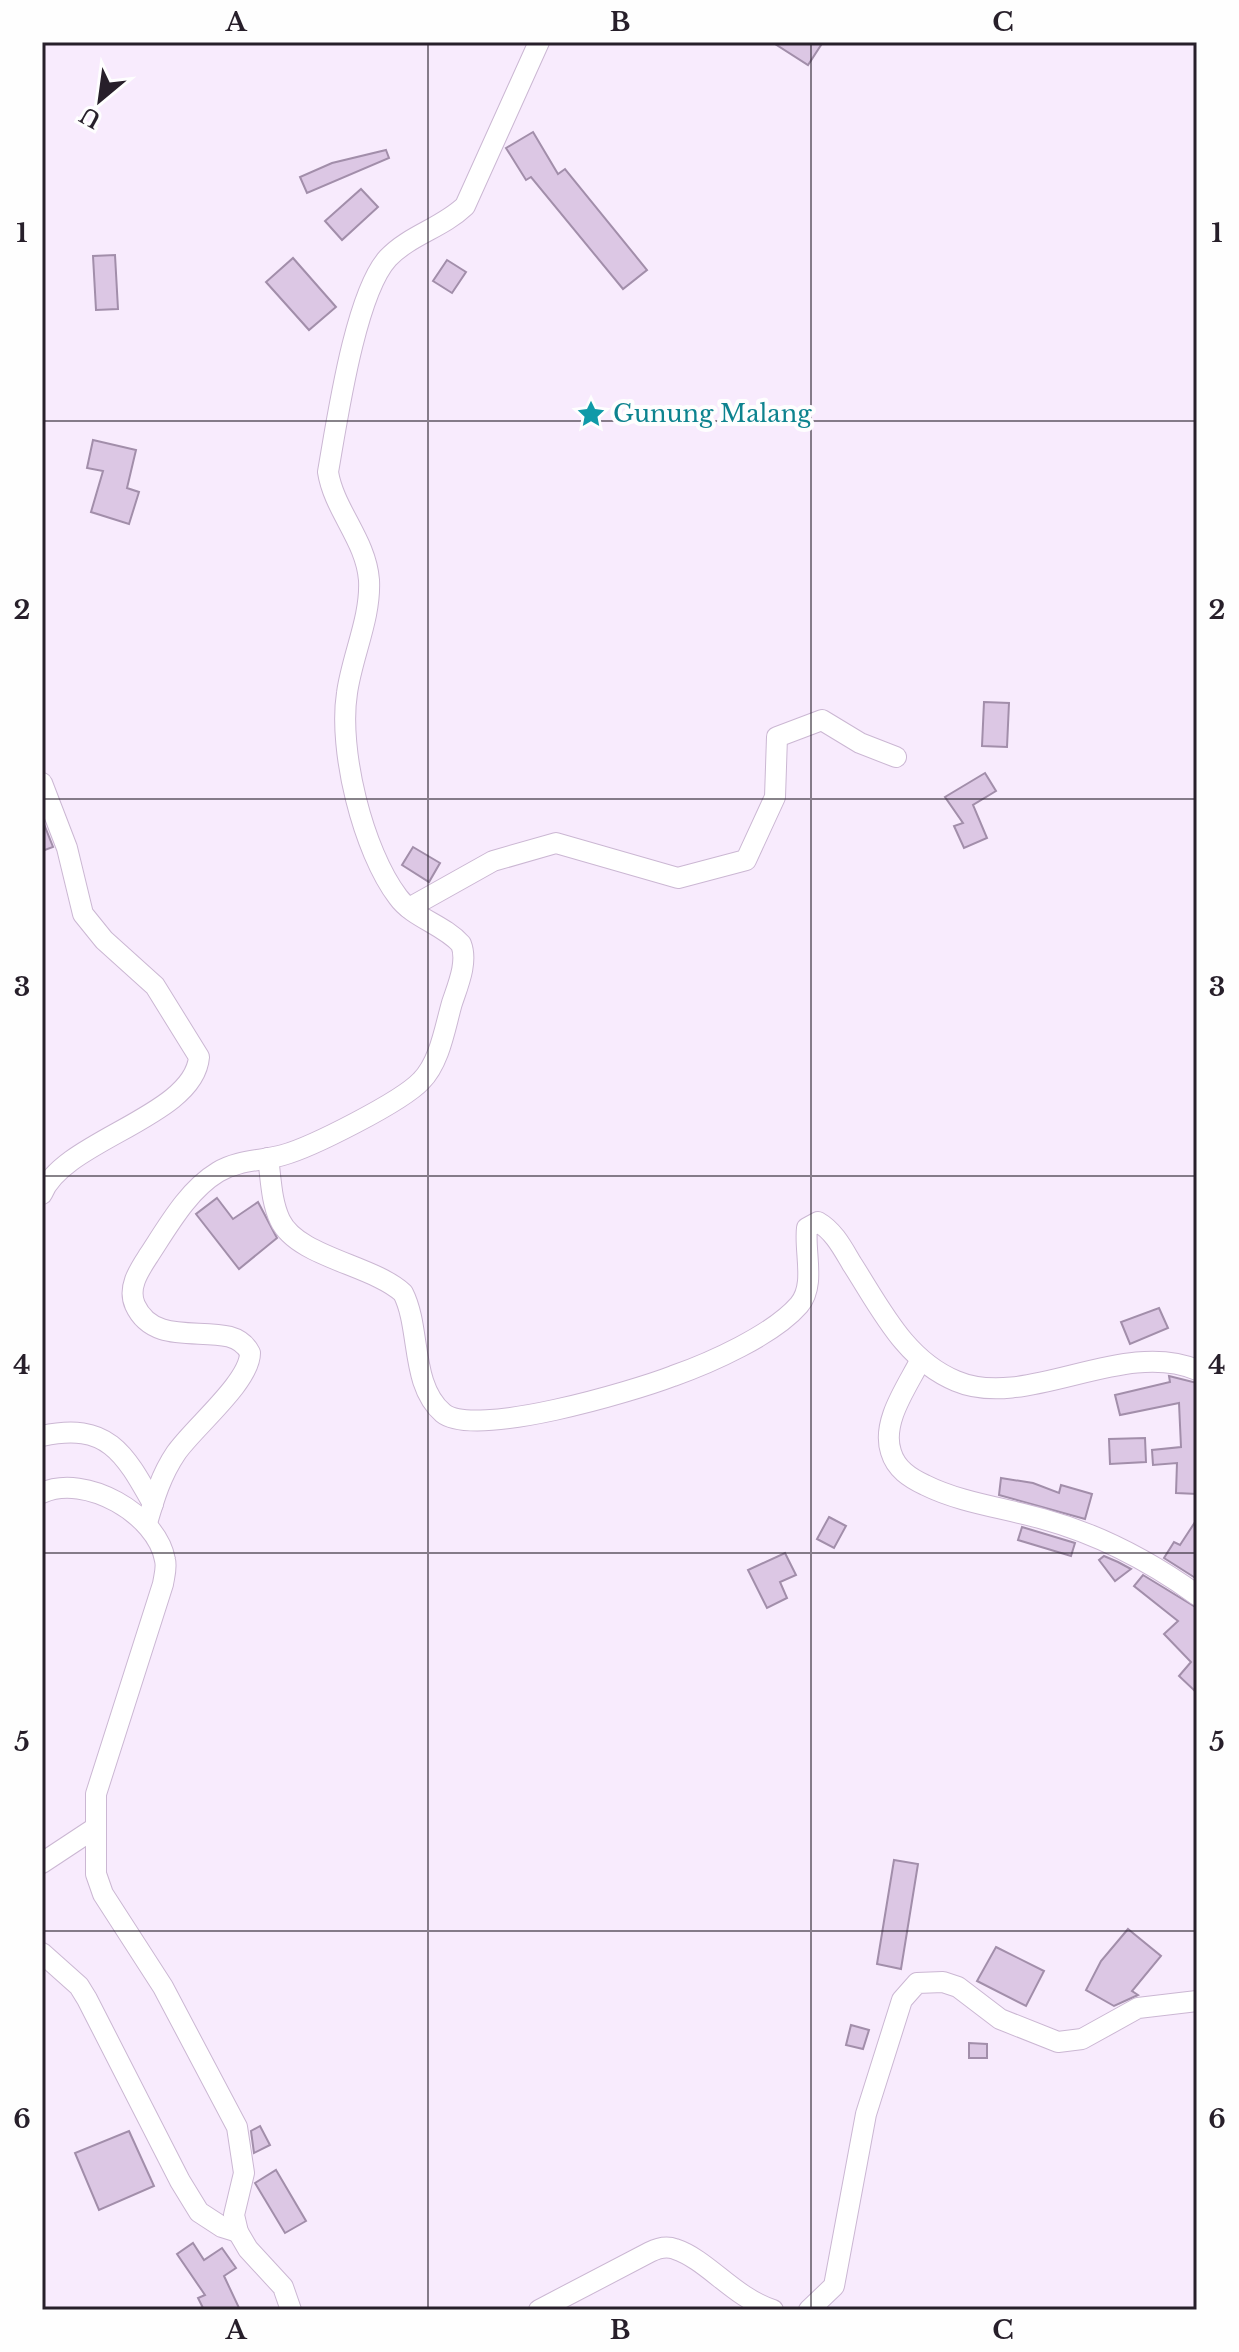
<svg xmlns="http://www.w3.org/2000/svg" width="1239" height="2352" font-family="'Libre Baskerville',serif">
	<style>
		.building { fill: #dcc7e4; stroke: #a28eaa; stroke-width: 2 }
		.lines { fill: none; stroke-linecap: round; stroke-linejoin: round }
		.minor-casing { stroke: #cbb7d3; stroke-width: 22 }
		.minor { stroke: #fff; stroke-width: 20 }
		.grid { fill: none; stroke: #271f2a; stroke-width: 2; stroke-opacity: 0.55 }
		.labels { text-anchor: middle; stroke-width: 8; stroke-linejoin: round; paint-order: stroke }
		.culture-label { font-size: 24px; fill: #0d838f; stroke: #fefefe; text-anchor: start }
		.neatline { fill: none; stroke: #271f2a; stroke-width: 3 }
		.grid-label { font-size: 26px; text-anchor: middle; font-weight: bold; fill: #271f2a }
	</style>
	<rect width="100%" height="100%" fill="#f8ebfd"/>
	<!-- building -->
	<g class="building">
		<polygon points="772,42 823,42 808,65"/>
		<polygon points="533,132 558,174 565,169 647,270 623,289 531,177 526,180 506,148"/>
		<polygon points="386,150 389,158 307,193 300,177 332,163"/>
		<polygon points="361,189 378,207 342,240 325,221"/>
		<polygon points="115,255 118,309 96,310 93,256"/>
		<polygon points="293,258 336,307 309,330 266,282"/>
		<polygon points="447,260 466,272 452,293 433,281"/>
		<polygon points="93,440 136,450 127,488 139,492 129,524 91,512 103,471 87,468"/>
		<polygon points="984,702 1009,703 1007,747 982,746"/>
		<polygon points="985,773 996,791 973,805 987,838 964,848 954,826 963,823 945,797"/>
		<polygon points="42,819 53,847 42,851"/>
		<polygon points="413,847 440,863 429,882 402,865"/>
		<polygon points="217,1198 233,1219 258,1202 277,1238 239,1269 196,1214"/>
		<polygon points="1159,1308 1168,1328 1130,1344 1121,1322"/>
		<polygon points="1169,1376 1197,1383 1197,1494 1176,1493 1177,1463 1153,1465 1152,1450 1181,1447 1179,1403 1120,1415 1115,1395 1170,1382"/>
		<polygon points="1145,1438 1146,1462 1110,1464 1109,1439"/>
		<polygon points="1001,1478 1033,1483 1059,1493 1061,1485 1092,1494 1085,1519 999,1495"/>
		<polygon points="829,1517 846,1526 834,1548 817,1539"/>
		<polygon points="1197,1519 1197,1579 1164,1558 1174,1542 1180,1545"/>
		<polygon points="1022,1527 1075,1543 1071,1556 1018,1540"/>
		<polygon points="785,1553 796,1575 780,1582 787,1598 767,1608 748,1570"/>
		<polygon points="1104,1556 1118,1562 1131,1569 1115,1581 1099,1560"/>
		<polygon points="1143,1575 1197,1608 1197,1693 1179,1676 1191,1662 1164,1634 1178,1621 1134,1586"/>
		<polygon points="894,1860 918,1864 901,1969 877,1964"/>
		<polygon points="1128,1929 1161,1956 1132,1991 1138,1995 1114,2006 1086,1990 1101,1961"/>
		<polygon points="996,1947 1044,1971 1026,2006 977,1981"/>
		<polygon points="851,2025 869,2030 863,2049 846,2045"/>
		<polygon points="969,2043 987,2044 987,2058 969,2058"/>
		<polygon points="260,2126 270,2145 254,2153 251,2131"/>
		<polygon points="129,2131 154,2186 99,2210 75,2153"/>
		<polygon points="276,2170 306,2221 285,2233 255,2183"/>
		<polygon points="193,2243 204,2260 222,2248 236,2268 224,2276 240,2310 204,2310 198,2298 205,2295 177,2254"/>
	</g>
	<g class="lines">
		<defs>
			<g id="minor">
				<path d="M42 783 67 848 83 914 104 940 155 986 199 1057C194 1117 63 1140 42 1194"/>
				<polyline points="409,908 493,861 556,843 678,878 746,860 775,797 777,737 822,720 860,743 896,757"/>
				<path d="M268 1158C271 1178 271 1201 280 1220 297 1257 373 1265 403 1293 421 1328 410 1385 443 1413 474 1439 634 1391 673 1376 710 1363 773 1335 799 1305 816 1285 804 1252 807 1228L818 1222C834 1231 843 1249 852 1264 881 1309 905 1360 956 1381 1026 1411 1122 1338 1197 1370"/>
				<path d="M920 1361C907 1387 881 1422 891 1452 896 1469 910 1478 925 1485 961 1503 1005 1508 1043 1519 1098 1534 1151 1562 1197 1595"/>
				<path d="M42 1436C107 1422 124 1452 153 1504"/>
				<path d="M42 1493C85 1473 157 1514 165 1560 167 1568 164 1577 163 1584L96 1794V1874L103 1894 163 1987 237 2127 244 2173 234 2215 238 2232 248 2249 283 2287 291 2310"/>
				<path d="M147 1523C154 1499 161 1475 176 1453 193 1428 250 1382 250 1353 231 1314 158 1356 135 1305 127 1287 140 1269 149 1255 168 1226 188 1190 218 1172 238 1160 261 1161 283 1155 312 1147 401 1102 421 1081 440 1062 445 1027 452 1003 458 985 468 962 461 944 443 924 413 918 398 897 363 851 338 750 347 693 352 656 371 618 369 580 366 540 334 510 328 472 337 421 355 294 388 258 410 235 442 228 465 206L539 42"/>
				<polyline points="42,1863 95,1828"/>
				<polyline points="42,1953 79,1986 87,1999 180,2181 199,2212 222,2227 238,2232"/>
				<path d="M539 2310 650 2252C658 2248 667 2246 675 2249 708 2260 733 2297 773 2310"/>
				<polyline points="809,2310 834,2286 866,2114 902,2000 917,1983 943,1982 958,1987 1000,2019 1058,2042 1082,2039 1138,2008 1197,2001"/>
			</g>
		</defs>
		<!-- minor casing -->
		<use href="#minor" class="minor-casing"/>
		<!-- minor -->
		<use href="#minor" class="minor"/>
	</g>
	<!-- grid -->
	<path class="grid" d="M428 42V2310M811 42V2310M42 421H1197M42 799H1197M42 1176H1197M42 1553H1197M42 1931H1197"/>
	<!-- icons -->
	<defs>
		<symbol id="sight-bare" viewBox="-9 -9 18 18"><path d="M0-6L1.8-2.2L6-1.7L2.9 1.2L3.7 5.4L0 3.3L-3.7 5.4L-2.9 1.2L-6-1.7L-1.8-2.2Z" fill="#0f9aa8" stroke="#fefefe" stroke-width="2.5" paint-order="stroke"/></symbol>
	</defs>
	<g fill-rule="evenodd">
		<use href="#sight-bare" x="571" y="394" width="40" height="40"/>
	</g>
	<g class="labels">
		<!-- culture labels -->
		<g class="culture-label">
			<text x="613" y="422">Gunung Malang</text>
		</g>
	</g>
	<!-- border -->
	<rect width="1239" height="2352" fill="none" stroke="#fefefe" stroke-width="88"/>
	<!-- north arrow -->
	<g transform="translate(100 100) rotate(209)" stroke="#fefefe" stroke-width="6" paint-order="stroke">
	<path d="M0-6L14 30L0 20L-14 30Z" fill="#271f2a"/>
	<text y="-12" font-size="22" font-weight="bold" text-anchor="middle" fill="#271f2a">U</text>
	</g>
	<rect x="44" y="44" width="1151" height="2264" class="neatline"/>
	<g class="grid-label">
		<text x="236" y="31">A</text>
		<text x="620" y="31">B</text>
		<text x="1003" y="31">C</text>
		<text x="22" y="242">1</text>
		<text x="1217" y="242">1</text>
		<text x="22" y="619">2</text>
		<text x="1217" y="619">2</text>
		<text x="22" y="996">3</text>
		<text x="1217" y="996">3</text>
		<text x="22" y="1374">4</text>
		<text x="1217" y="1374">4</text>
		<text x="22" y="1751">5</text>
		<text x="1217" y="1751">5</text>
		<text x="22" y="2128">6</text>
		<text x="1217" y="2128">6</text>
		<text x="236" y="2339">A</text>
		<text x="620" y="2339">B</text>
		<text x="1003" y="2339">C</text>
	</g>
</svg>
